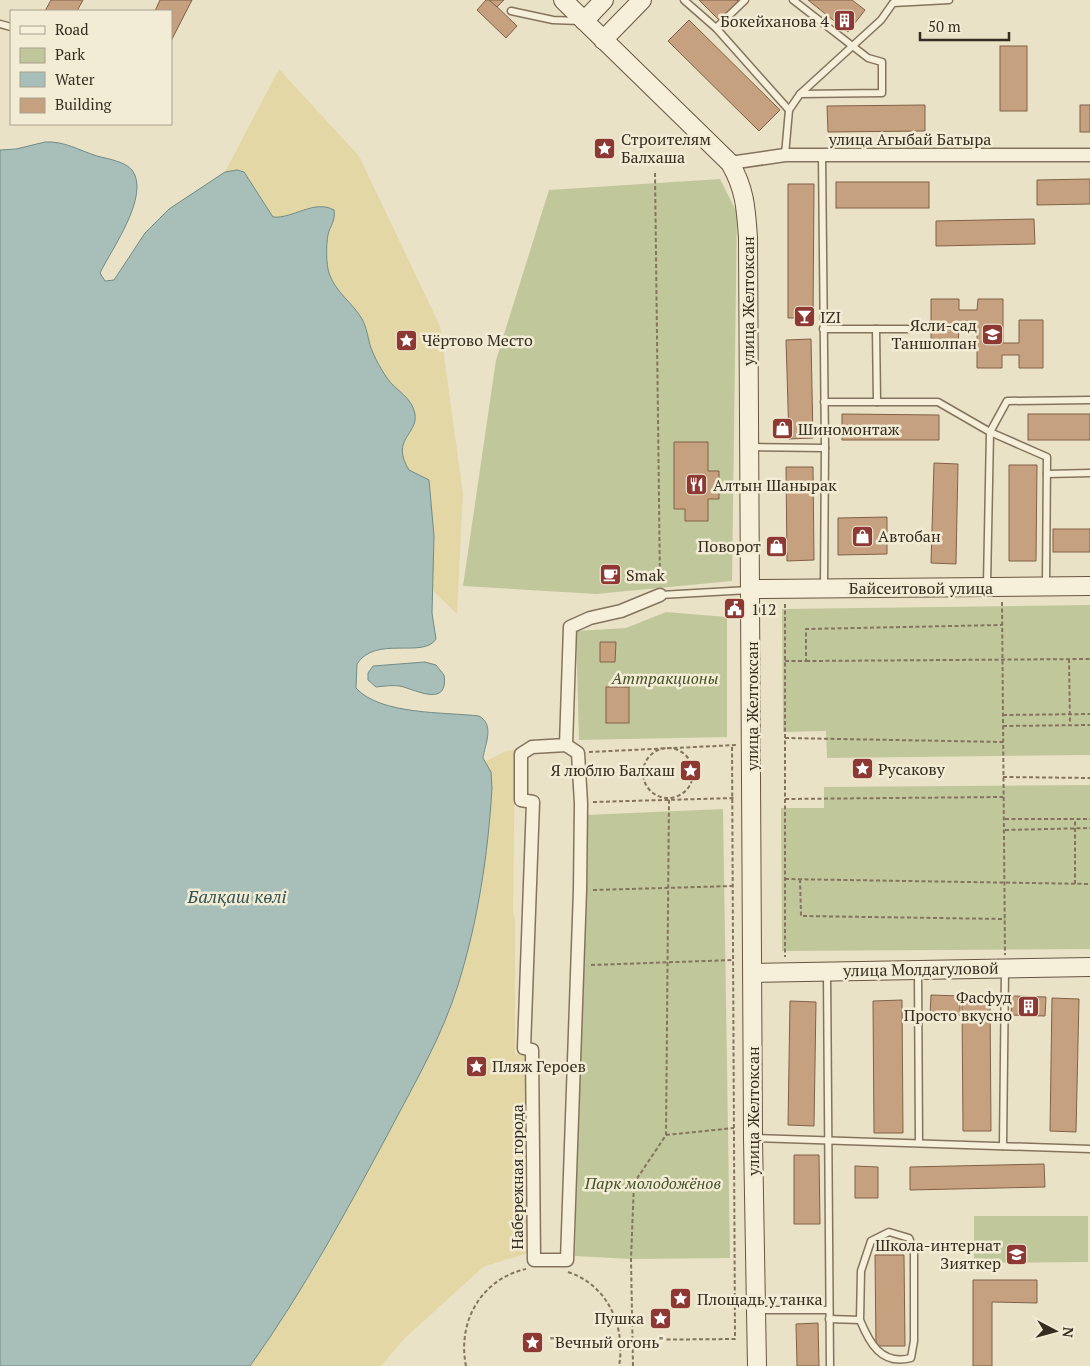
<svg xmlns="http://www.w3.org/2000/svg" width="1090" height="1366" font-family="'PT Serif',serif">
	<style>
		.green { fill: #c0c89b }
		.sand { fill: #e4d7a6 }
		.water { fill: #a7beb9; stroke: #6f8c86 }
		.building { fill: #c5a180; stroke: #816146 }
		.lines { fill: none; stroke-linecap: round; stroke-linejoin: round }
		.lane-casing { stroke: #84745e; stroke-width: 9 }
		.street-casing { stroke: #84745e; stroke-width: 15 }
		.secondary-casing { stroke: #665641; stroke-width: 20 }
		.path { stroke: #84745e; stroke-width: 2; stroke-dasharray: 4 2.5; stroke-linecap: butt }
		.lane { stroke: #f6efd9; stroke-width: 6 }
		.street { stroke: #f6efd9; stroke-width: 12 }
		.secondary { stroke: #f6efd9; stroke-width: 18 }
		.labels { text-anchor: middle; stroke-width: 5; stroke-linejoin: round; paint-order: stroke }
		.poi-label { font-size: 16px; fill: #362c20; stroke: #f2ecd5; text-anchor: start }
		.street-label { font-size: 16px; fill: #362c20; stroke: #f2ecd5 }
		.park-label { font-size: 16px; font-style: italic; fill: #445029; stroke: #f2ecd5 }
		.water-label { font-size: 18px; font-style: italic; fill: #315454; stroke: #f2ecd5 }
	</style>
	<rect width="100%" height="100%" fill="#eae2c7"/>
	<!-- green -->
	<g class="green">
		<polygon points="720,179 737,213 732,581 596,594 463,586 496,360 549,190"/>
		<polygon points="1090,605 1090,755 827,758 826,731 783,732 782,609"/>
		<polygon points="666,612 727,617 727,737 579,740 576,631 626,628"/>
		<polygon points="1090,785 1090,949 782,951 781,808 824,808 824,787"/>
		<polygon points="723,809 730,1258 631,1259 575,1256 586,815"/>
		<polygon points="974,1216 1088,1216 1088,1262 974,1263"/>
	</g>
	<!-- sand -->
	<g class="sand">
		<path d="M279 69 359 156 440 326 463 494 457 614 432 590 434 536 429 480 409 470C390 438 422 431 412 406 407 394 394 389 387 378 381 369 374 359 371 348 368 339 367 327 362 319 355 307 344 297 335 286 321 268 326 236 335 217H273L244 172H225Z"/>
		<polygon points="515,750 513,910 515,922 515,1054 528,1057 528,1253 483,1267 405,1338 381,1366 250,1366 314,1269 419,1075 448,1014 467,955 482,887 492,788 484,762 506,751"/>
	</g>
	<!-- water -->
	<g class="water">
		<path d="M45 142C65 141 78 150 97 156 108 159 124 161 132 170 151 195 111 250 100 273L105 281 114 280 145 233 169 209 225 172 237 170 244 172 273 217C293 219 314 199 334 210 336 220 330 226 328 235 326 246 326 263 329 273 335 292 353 303 362 319 367 328 368 339 371 348 375 359 381 369 387 378 396 391 412 397 415 414 418 435 390 439 409 470L429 480 434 536 432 613 436 639C424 659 375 635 357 664L356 688C380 715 445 712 479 716 495 725 485 744 483 758L491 772 492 788C488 855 478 921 458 985 442 1037 414 1084 389 1132 346 1212 303 1292 250 1366H0V150L16 149Z"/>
		<path d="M425 662 436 665 444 675C449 708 416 690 400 686 392 685 384 686 376 687L368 680V673L373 666Z"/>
	</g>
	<!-- building -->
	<g class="building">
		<polygon points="51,0 83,0 77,11 45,11"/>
		<polygon points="160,0 192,0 171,41 171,11 155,11"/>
		<polygon points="486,0 490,0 517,26 506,38 477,10"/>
		<polygon points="489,0 504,0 497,7"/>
		<polygon points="699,0 737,0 738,1 719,20"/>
		<polygon points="808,0 852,0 865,10 848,32"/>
		<polygon points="689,20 780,110 759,131 668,41"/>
		<rect x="1000" y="46" width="27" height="65"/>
		<polygon points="925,105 925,131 828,132 827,106"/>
		<rect x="1080" y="105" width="10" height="27"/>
		<polygon points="1090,179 1090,204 1037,205 1037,180"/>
		<rect x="836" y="182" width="93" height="26"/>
		<polygon points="788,184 814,184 813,318 788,318"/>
		<polygon points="1034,219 1035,244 936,246 936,221"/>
		<polygon points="931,299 959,299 959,310 977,310 978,299 1003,299 1003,343 1019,343 1019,320 1043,320 1043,368 1019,368 1019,355 1002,355 1002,368 977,368 977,324 959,324 958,350 931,350"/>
		<polygon points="811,339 813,438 789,439 786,340"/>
		<polygon points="842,414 939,415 939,440 842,440"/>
		<rect x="1028" y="414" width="62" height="26"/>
		<polygon points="674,442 708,442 708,471 719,471 719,499 708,499 708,521 685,521 685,509 674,509"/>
		<polygon points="934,463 958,464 956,564 931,563"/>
		<polygon points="1009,465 1037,465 1036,561 1009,561"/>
		<polygon points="786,467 813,467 814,560 787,561"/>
		<polygon points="887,517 887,554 838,555 838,518"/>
		<rect x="1053" y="529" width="37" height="23"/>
		<polygon points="600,642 616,642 615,662 600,662"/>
		<rect x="606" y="687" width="23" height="36"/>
		<polygon points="931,995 960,996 960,1015 930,1015"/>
		<polygon points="1012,996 1046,997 1045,1016 1011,1015"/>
		<polygon points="1052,998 1079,999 1076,1132 1050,1131"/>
		<polygon points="902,1000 903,1133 874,1133 873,1001"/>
		<polygon points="990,1000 991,1131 963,1131 962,1001"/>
		<polygon points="790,1001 816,1002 814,1126 788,1125"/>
		<polygon points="794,1155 819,1155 820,1224 794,1224"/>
		<polygon points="1044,1164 1045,1187 910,1190 910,1167"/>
		<polygon points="855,1166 878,1167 878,1198 855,1198"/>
		<polygon points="875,1255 904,1255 905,1346 876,1346"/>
		<polygon points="973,1280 1037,1280 1037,1303 992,1302 992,1366 973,1366"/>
		<polygon points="818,1323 819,1366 797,1366 796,1324"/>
	</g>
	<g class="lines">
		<defs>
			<g id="lane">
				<polyline points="684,0 716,28 789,110"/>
				<polyline points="511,11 553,20 579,21"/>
				<polyline points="0,24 11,27"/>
				<polyline points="716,28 745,0"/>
				<polyline points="800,94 881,20 893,3 949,0"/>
				<polyline points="785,155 789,110 800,94 882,93 882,62 868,58 793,0"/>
				<polyline points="823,329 908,329"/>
				<polyline points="876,329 877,402"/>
				<polyline points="824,402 938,402 990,432 987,585"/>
				<polyline points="751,447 825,448 822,155"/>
				<polyline points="1047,474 1090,473"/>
				<polyline points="1046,586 1047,457 990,432 1007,401 1090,400"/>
				<polyline points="824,587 825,448"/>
				<polyline points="660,595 749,590"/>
				<polyline points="827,972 830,1366"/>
				<polyline points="918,972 919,1143"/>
				<polyline points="754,1138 1090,1149"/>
				<polyline points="1003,1146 1005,970"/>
				<polyline points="758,1310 829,1310"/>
				<path d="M829 1319 860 1320C869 1342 881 1366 911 1358L914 1341V1250L909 1238 889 1232 871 1241 861 1271 860 1320"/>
			</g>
			<g id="street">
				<polyline points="730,163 785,155 1090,155"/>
				<polyline points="566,745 578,753 581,803 580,890 567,1260 534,1260 532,1050 524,1048 533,802 521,800 521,754 532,747 566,745 570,627 590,618 621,611 660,595"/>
			</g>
			<g id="secondary">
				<path d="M563 0 730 163C745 189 746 208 748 238L753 1138 757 1366"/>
				<polyline points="584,21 604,0"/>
				<polyline points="603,40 642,0"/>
				<polyline points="752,589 1090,586"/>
				<polyline points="753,973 1090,967"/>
			</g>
		</defs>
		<!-- lane casing -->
		<use href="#lane" class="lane-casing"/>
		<!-- street casing -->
		<use href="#street" class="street-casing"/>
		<!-- secondary casing -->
		<use href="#secondary" class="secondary-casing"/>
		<!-- path -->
		<g class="path">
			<polyline points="655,173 660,583"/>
			<polyline points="1002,602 1005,955"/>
			<polyline points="785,604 785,957"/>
			<polyline points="1069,659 1070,724"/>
			<polyline points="785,661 806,661 806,629 1002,625"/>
			<polyline points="806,661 1090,659"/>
			<polyline points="1003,715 1090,714"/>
			<polyline points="1003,726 1090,725"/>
			<polyline points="785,738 1003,742"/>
			<circle cx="668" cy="773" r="25"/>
			<polyline points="589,752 737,745"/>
			<polyline points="1003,777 1090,778"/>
			<polyline points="785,799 1003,797"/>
			<polyline points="593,802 736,798"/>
			<polyline points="1005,819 1090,819"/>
			<polyline points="1005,830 1090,828"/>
			<polyline points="785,879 1090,884"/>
			<polyline points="800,879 801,916 1005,919"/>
			<polyline points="1075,884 1075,819"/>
			<polyline points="593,890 733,886"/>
			<polyline points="591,965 733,960"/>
			<polyline points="666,1135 734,1128"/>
			<path d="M568 1272C608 1285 626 1327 619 1366"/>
			<polyline points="621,1340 735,1339 732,746"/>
			<path d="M466 1366C457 1322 481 1279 526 1269"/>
			<polyline points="633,1366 631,1259 634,1183 666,1135 669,798"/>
		</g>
		<!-- lane -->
		<use href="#lane" class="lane"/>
		<!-- street -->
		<use href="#street" class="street"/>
		<!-- secondary -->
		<use href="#secondary" class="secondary"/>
	</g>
	<!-- icons -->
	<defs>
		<symbol id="building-square" viewBox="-11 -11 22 22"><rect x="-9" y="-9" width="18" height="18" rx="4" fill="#8e3833" stroke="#f2ecd5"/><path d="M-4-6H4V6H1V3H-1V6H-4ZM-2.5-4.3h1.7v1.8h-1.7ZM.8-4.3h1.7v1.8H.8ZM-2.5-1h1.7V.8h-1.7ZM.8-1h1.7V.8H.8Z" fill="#fff"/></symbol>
		<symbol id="sight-square" viewBox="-11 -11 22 22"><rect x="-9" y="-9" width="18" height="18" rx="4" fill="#8e3833" stroke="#f2ecd5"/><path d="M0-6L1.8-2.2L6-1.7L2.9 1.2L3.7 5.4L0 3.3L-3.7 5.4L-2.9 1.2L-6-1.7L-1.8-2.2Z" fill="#fff"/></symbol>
		<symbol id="bar-square" viewBox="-11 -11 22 22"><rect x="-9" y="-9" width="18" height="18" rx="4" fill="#8e3833" stroke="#f2ecd5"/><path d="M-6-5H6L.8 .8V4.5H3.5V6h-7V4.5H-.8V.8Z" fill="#fff"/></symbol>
		<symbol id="school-square" viewBox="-11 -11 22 22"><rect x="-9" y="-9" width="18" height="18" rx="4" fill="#8e3833" stroke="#f2ecd5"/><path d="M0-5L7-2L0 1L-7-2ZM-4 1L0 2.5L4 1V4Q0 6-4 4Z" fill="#fff"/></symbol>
		<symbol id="shop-square" viewBox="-11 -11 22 22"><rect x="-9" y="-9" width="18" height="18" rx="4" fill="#8e3833" stroke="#f2ecd5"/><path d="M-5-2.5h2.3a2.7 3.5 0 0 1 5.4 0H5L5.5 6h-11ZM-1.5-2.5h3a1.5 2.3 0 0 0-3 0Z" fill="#fff"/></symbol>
		<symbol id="restaurant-square" viewBox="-11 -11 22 22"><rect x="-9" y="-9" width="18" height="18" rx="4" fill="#8e3833" stroke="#f2ecd5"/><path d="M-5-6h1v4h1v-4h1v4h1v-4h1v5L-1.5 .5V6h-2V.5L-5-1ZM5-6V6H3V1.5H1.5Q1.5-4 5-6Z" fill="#fff"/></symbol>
		<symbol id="cafe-square" viewBox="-11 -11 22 22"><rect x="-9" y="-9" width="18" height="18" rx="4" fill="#8e3833" stroke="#f2ecd5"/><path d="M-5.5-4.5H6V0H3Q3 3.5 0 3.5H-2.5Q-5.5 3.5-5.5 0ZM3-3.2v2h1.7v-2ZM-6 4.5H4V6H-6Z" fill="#fff"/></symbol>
		<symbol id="civic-square" viewBox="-11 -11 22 22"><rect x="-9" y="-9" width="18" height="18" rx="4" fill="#8e3833" stroke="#f2ecd5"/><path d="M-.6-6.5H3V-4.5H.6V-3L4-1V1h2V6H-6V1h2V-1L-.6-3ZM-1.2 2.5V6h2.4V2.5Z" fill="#fff"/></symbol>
	</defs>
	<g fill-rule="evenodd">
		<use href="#building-square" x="832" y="8" width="25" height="25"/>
		<use href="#sight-square" x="592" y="136" width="25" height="25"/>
		<use href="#bar-square" x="792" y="304" width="25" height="25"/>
		<use href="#school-square" x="980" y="322" width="25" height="25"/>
		<use href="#sight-square" x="394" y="328" width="25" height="25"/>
		<use href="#shop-square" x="770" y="416" width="25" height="25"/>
		<use href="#restaurant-square" x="684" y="472" width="25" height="25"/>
		<use href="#shop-square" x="850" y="524" width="25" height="25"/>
		<use href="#shop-square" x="764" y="534" width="25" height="25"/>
		<use href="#cafe-square" x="598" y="562" width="25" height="25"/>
		<use href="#civic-square" x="722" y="596" width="25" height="25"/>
		<use href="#sight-square" x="850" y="756" width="25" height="25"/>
		<use href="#sight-square" x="678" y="758" width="25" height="25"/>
		<use href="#building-square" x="1016" y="994" width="25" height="25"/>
		<use href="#sight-square" x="464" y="1054" width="25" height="25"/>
		<use href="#school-square" x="1004" y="1242" width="25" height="25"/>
		<use href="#sight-square" x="668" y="1286" width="25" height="25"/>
		<use href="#sight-square" x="648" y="1306" width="25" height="25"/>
		<use href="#sight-square" x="520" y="1330" width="25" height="25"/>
	</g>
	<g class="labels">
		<!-- poi labels -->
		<g class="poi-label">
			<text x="829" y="27" text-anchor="end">Бокейханова 4</text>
			<text x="621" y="145">Строителям<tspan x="621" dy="18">Балхаша</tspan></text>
			<text x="820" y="323">IZI</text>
			<text x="977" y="331" text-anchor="end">Ясли-сад<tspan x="977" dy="18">Таншолпан</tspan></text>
			<text x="422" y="346">Чёртово Место</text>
			<text x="798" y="435">Шиномонтаж</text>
			<text x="713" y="491">Алтын Шанырак</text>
			<text x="878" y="542">Автобан</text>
			<text x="761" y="552" text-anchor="end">Поворот</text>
			<text x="626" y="581">Smak</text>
			<text x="751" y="615">112</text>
			<text x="878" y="775">Русакову</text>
			<text x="675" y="776" text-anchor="end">Я люблю Балхаш</text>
			<text x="1012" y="1003" text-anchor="end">Фасфуд<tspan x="1012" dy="18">Просто вкусно</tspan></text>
			<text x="492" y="1072">Пляж Героев</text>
			<text x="1001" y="1251" text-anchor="end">Школа-интернат<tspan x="1001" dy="18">Зияткер</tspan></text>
			<text x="697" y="1305">Площадь у танка</text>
			<text x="644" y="1324" text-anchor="end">Пушка</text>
			<text x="549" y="1348">"Вечный огонь"</text>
		</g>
		<!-- street labels -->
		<g class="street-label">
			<text x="910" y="145">улица Агыбай Батыра</text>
			<text transform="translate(748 301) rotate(-90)" y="6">улица Желтоксан</text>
			<text x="921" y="594">Байсеитовой улица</text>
			<text transform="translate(752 706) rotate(-90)" y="6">улица Желтоксан</text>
			<text transform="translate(921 969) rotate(-1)" y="6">улица Молдагуловой</text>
			<text transform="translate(753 1111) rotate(-90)" y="6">улица Желтоксан</text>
			<text transform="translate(517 1177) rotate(-90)" y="6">Набережная города</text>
		</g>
		<!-- park labels -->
		<g class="park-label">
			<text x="665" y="684">Аттракционы</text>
			<text x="653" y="1189">Парк молодожёнов</text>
		</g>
		<!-- water labels -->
		<g class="water-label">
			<text x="237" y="903">Балқаш көлі</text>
		</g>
	</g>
	<!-- legend -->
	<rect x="10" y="10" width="162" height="115" fill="#f2ecd5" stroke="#a79f8d"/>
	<rect x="20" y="26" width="25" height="8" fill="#f6efd9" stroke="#a79f8d"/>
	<text x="55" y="35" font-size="15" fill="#362c20">Road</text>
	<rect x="20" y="48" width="25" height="15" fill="#c0c89b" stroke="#a79f8d"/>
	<text x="55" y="60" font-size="15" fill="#362c20">Park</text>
	<rect x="20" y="72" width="25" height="15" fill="#a7beb9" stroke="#a79f8d"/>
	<text x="55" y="85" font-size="15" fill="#362c20">Water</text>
	<rect x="20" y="98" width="25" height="15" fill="#c5a180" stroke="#a79f8d"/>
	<text x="55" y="110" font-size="15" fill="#362c20">Building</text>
	<!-- north arrow -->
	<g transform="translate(1055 1331) rotate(96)" stroke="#f2ecd5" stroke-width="4" paint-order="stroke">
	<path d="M0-4L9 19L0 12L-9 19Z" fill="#362c20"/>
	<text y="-8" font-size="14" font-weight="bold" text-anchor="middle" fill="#362c20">N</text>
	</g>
	<!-- scale -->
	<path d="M920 32v8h89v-8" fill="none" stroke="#362c20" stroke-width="2.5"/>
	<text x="928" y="32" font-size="15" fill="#362c20" stroke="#f2ecd5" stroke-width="4" paint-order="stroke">50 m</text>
</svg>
